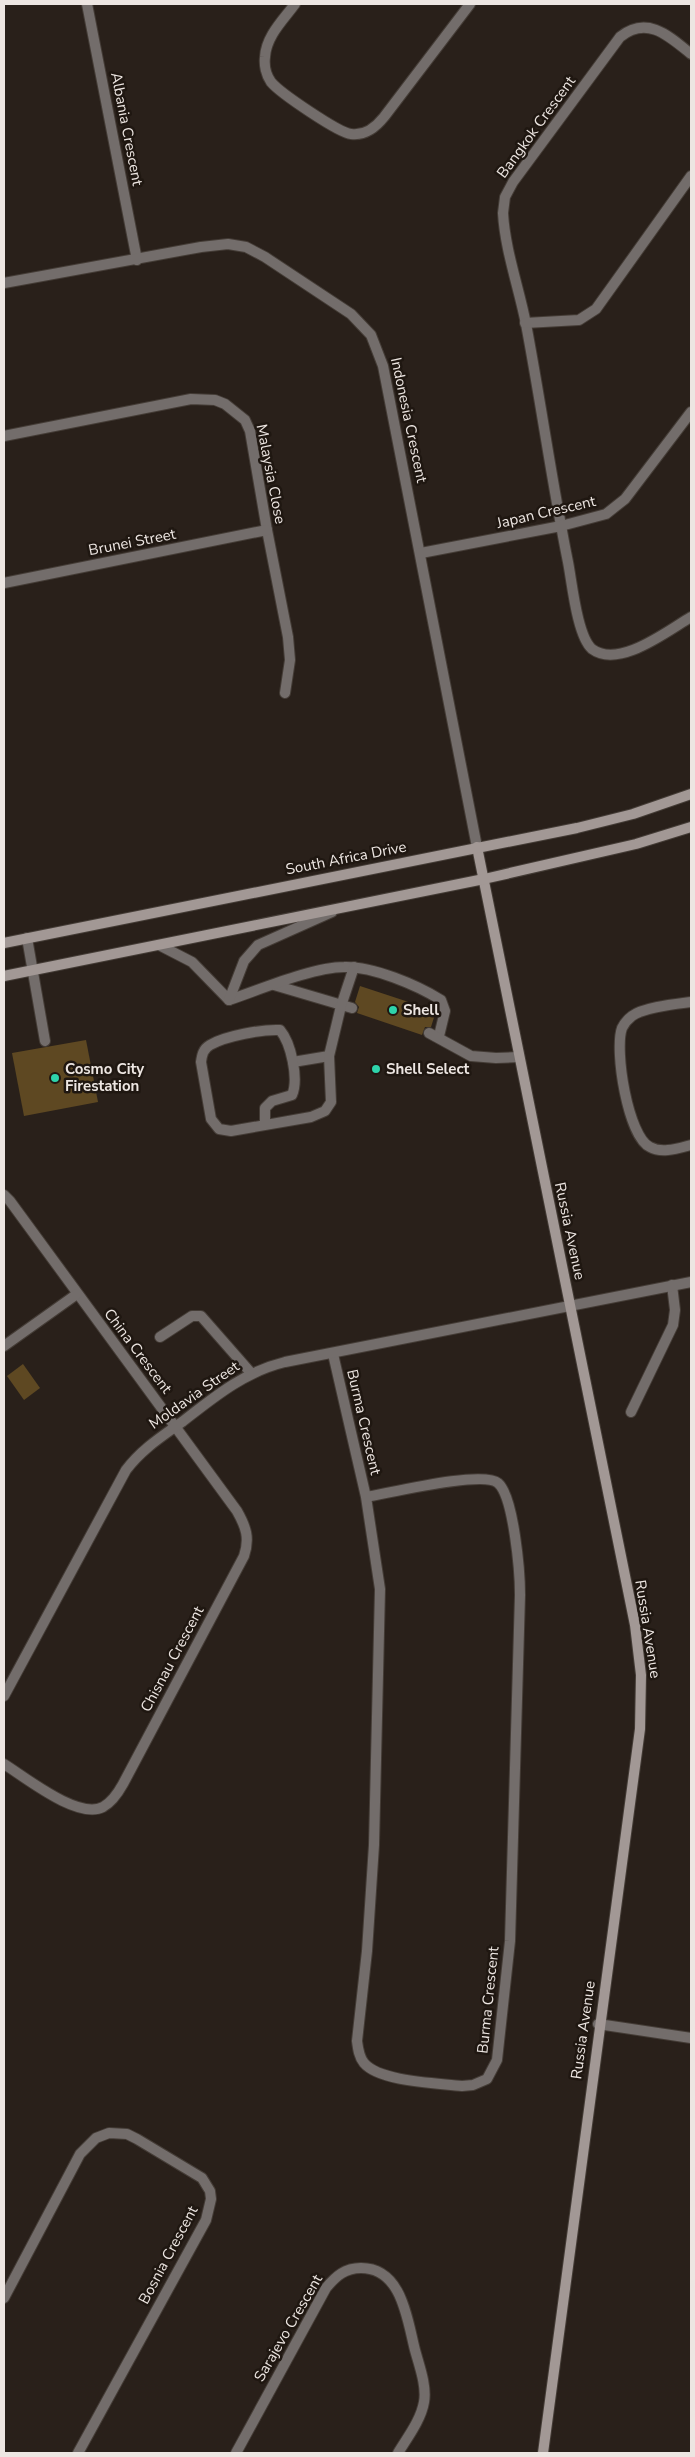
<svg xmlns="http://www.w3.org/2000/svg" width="695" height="2457" font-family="'Nunito Sans',sans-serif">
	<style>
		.building { fill: #5e4822 }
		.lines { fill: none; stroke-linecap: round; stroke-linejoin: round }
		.lane-casing { stroke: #443c36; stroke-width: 12 }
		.street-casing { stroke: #443c36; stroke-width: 12 }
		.secondary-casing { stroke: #443c36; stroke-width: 12 }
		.lane { stroke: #736d6b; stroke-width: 10 }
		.street { stroke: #736d6b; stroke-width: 10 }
		.secondary { stroke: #a29895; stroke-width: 10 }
		.poi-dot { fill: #2ed4ab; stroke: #1f1711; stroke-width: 2 }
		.labels { text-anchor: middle; stroke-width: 5; stroke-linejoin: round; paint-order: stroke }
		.street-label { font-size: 15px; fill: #ede6e2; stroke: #1f1711 }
		.poi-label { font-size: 15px; font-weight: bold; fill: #ede6e2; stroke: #1f1711; text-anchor: start }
	</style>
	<rect width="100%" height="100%" fill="#29201a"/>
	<!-- building -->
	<g class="building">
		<polygon points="360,986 436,1011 431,1027 425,1027 422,1035 357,1013 359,1007 355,1002"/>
		<polygon points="86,1040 98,1102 24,1116 12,1053"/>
		<polygon points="23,1364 40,1388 24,1400 7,1376"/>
	</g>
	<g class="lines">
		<defs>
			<g id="lane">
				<polyline points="27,938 45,1041"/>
				<polyline points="159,945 192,962 229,1000"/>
				<polyline points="274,985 352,1008"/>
				<path d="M229 1000C259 990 313 967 344 967 372 966 417 985 441 1000L445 1011 439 1036"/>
				<polyline points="229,1000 244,961 258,945 332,912"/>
				<polyline points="429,1033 471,1056 496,1058 519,1057"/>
				<polyline points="293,1062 329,1056"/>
				<path d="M265 1125V1108L272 1101 292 1095C299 1079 291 1043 280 1030 263 1029 225 1036 210 1045 203 1049 202 1055 201 1062L211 1119 219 1129 231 1131 311 1117 325 1111 331 1102 329 1056 341 1006 354 967"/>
				<polyline points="160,1337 192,1316 201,1316 251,1373"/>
				<polyline points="631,1412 673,1325 675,1310 672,1285"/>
			</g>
			<g id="street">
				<polyline points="87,4 137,260"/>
				<path d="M295 4C284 19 266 36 265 57 264 65 266 75 271 82 280 93 339 133 351 134 365 136 376 127 384 117L470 4"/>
				<path d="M691 54C669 36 647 15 620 37L513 182 505 197 503 213C505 250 519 288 526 324 541 403 552 483 568 562 572 582 577 636 592 649 619 669 667 631 691 617"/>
				<polyline points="4,283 201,247 228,244 246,247 265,257 351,314 371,335 383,366 477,847"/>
				<polyline points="525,323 579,320 596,309 691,176"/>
				<polyline points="4,436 191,399 215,400 225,404 245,420 250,431 267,530 288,637 290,660 285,693"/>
				<polyline points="421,553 561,526 606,514 625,499 691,412"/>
				<polyline points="4,583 267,530"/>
				<path d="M691 1002C676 1004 644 1007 632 1016 628 1019 624 1024 622 1028 614 1050 628 1137 650 1147 662 1154 679 1148 691 1145"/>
				<path d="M4 1195 10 1201 237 1511C246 1527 250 1538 244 1556L123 1784C118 1793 112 1802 103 1807 78 1820 25 1777 4 1764"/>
				<polyline points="4,1346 77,1294"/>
				<path d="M333 1354 366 1497 380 1589 374 1845 367 1951 357 2041C358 2049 359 2057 364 2063 380 2082 438 2083 462 2086L473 2085 487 2079 497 2060 510 1941 520 1595C520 1573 514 1497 498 1483 483 1470 390 1493 366 1497"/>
				<path d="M4 1696 126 1470C142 1449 161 1437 182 1422 214 1397 244 1372 285 1362L691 1282"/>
				<polyline points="598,2024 691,2038"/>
				<polyline points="4,2298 80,2154 96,2138 109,2133 127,2134 137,2139 202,2178 210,2191 211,2199 206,2220 78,2453"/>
				<path d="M236 2453 326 2288C336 2276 345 2268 361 2268 402 2268 407 2319 415 2350 419 2365 427 2386 424 2402 421 2420 407 2438 398 2453"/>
			</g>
			<g id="secondary">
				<polyline points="477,847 635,1625 641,1675 640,1729 543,2453"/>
				<polyline points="4,943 577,828 633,814 691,794"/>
				<polyline points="4,976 484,879 636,844 691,827"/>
			</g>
		</defs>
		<!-- lane casing -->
		<use href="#lane" class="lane-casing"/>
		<!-- street casing -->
		<use href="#street" class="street-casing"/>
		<!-- secondary casing -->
		<use href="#secondary" class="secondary-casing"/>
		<!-- lane -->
		<use href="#lane" class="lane"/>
		<!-- street -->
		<use href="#street" class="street"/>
		<!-- secondary -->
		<use href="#secondary" class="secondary"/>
	</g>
	<!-- markers -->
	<g class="poi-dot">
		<circle cx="393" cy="1010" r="5"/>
		<circle cx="376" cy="1069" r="5"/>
		<circle cx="55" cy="1078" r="5"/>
	</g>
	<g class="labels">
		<!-- street labels -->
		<g class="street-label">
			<text transform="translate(536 127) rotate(-54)" y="5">Bangkok Crescent</text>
			<text transform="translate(127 129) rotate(79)" y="5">Albania Crescent</text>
			<text transform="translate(409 420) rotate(78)" y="5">Indonesia Crescent</text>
			<text transform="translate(271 474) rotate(79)" y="5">Malaysia Close</text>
			<text transform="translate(546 512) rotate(-13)" y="5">Japan Crescent</text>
			<text transform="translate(132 542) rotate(-11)" y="5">Brunei Street</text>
			<text transform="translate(346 858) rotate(-11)" y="5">South Africa Drive</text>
			<text transform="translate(570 1231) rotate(78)" y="5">Russia Avenue</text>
			<text transform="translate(138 1351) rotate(53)" y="5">China Crescent</text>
			<text transform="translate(194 1395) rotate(-35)" y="5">Moldavia Street</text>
			<text transform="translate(364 1422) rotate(77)" y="5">Burma Crescent</text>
			<text transform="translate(648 1629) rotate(81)" y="5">Russia Avenue</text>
			<text transform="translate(172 1659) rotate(-62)" y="5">Chisnau Crescent</text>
			<text transform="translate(488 2000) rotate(-84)" y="5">Burma Crescent</text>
			<text transform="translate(583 2030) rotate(-82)" y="5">Russia Avenue</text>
			<text transform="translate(168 2255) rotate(-62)" y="5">Bosnia Crescent</text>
			<text transform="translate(288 2328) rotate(-60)" y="5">Sarajevo Crescent</text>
		</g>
		<!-- poi labels -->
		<g class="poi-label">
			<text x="403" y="1015">Shell</text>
			<text x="65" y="1074">Cosmo City<tspan x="65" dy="17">Firestation</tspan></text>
			<text x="386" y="1074">Shell Select</text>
		</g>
	</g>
	<!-- border -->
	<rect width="695" height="2457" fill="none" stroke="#ede6e2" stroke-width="10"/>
</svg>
